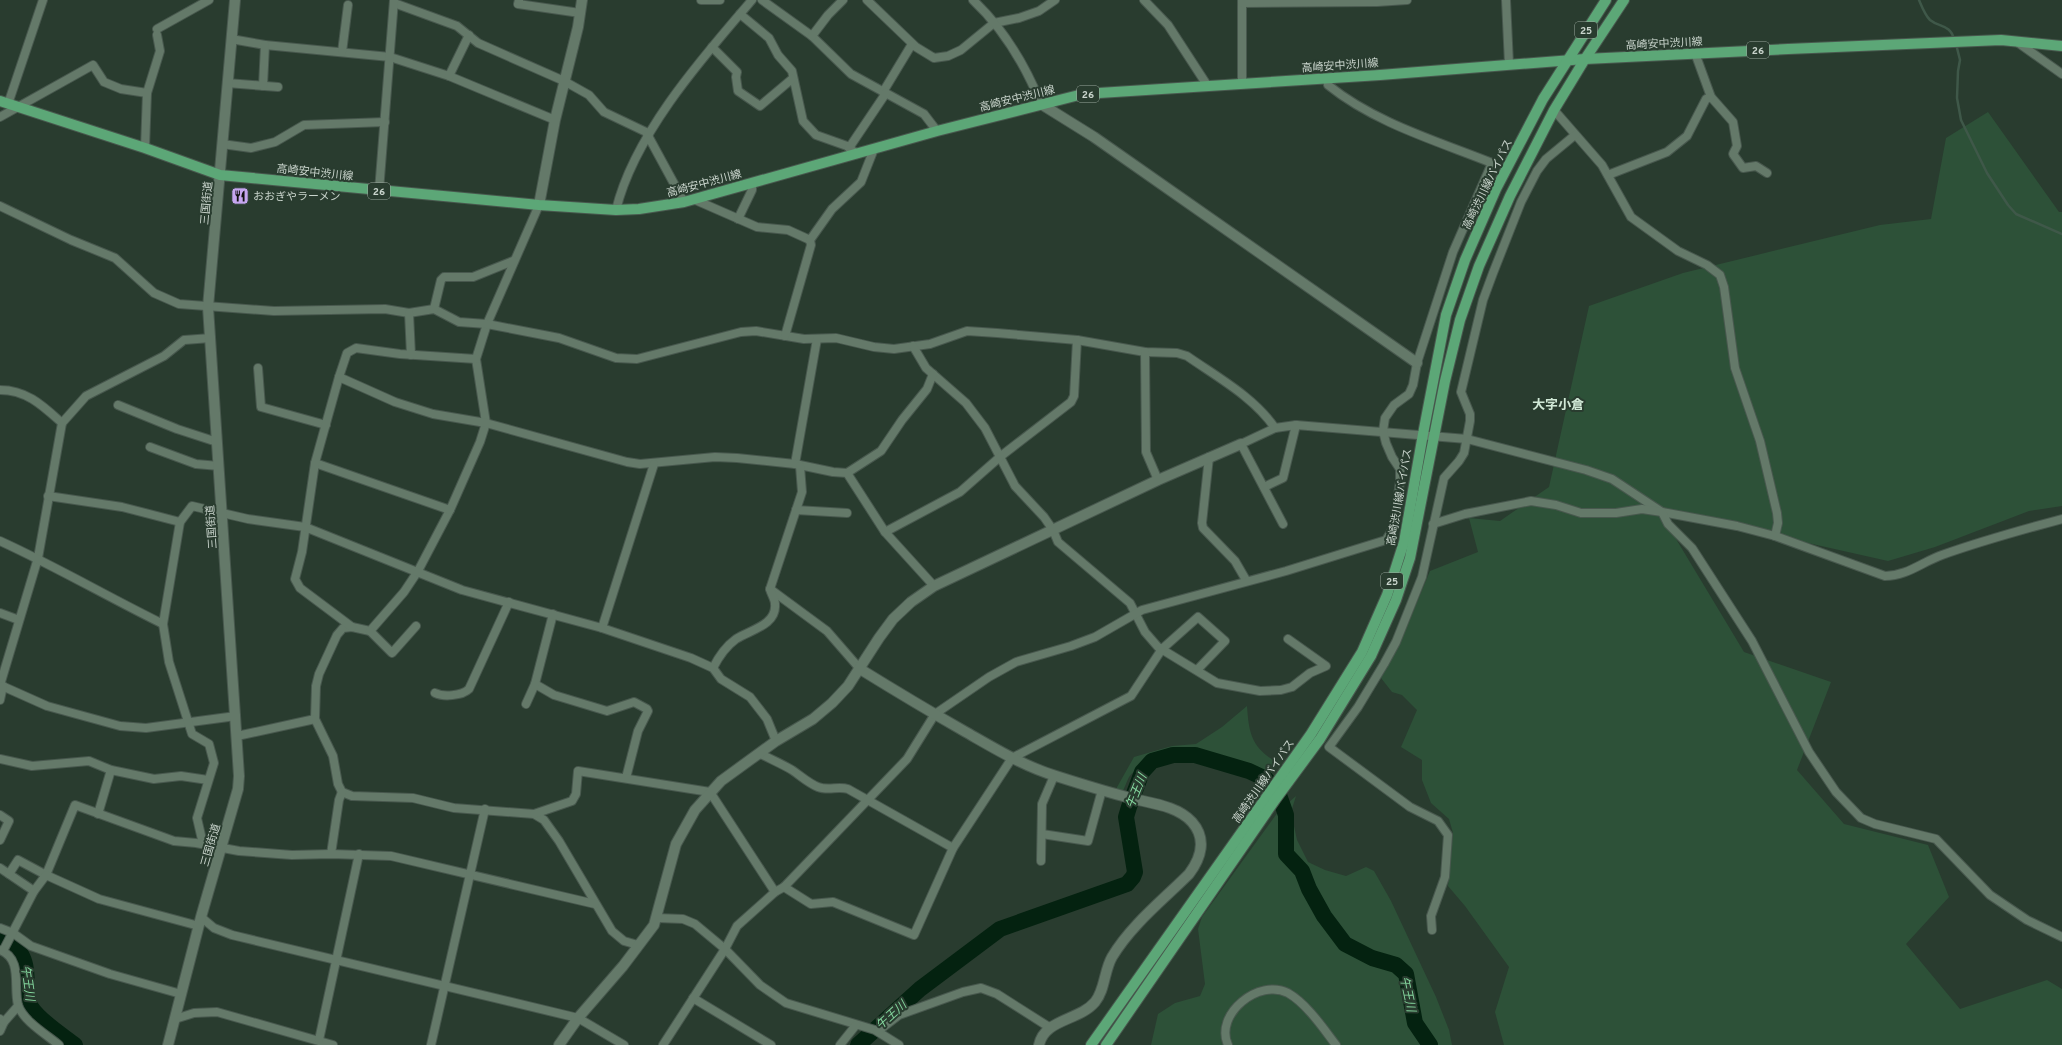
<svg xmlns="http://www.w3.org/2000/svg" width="2062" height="1045" font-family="Overpass,'Noto Sans JP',sans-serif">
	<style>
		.green { fill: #2d5138 }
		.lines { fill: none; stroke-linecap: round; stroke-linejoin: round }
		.stream { stroke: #3f5849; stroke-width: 2.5 }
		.river { stroke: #042210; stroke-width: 16 }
		.street-casing { stroke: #48584e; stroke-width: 10 }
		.secondary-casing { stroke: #48584e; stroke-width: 12 }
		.primary-casing { stroke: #48584e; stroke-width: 12 }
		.street { stroke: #647969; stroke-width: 8 }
		.secondary { stroke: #647969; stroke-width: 10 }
		.primary { stroke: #5ca777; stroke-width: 10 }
		.labels { text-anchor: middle; stroke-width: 4; stroke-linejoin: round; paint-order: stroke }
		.shield { fill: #293c2f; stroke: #9aa79e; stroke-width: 1 }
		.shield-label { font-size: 10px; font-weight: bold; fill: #cad5cd }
		.street-label { font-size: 11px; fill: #cad5cd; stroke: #293c2f }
		.poi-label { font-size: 11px; fill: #cad5cd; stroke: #293c2f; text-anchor: start }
		.water-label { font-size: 12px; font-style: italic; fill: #85d89f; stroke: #293c2f }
		.quarter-label { font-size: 13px; font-weight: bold; fill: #d0e8d6; stroke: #293c2f }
	</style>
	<rect width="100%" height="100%" fill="#293c2f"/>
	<!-- green -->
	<g class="green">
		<polygon points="1988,112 2059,212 2062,212 2062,506 2029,511 1935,547 1888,561 1658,509 1744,652 1831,682 1797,770 1844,824 1928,845 1949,897 1906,944 1960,1009 2047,980 2062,989 2062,1045 1504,1045 1495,1012 1509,967 1465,906 1448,886 1453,833 1449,819 1431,803 1422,780 1422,760 1401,747 1417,710 1402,695 1392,692 1381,678 1402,638 1430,571 1478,552 1469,518 1500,521 1549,487 1589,306 1683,273 1880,225 1931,219 1946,138"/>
		<path d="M1247 706C1249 735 1252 748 1278 763L1268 778C1233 760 1175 737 1140 766 1137 769 1132 773 1129 777 1127 781 1125 786 1123 791L1116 789 1134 757 1172 746 1196 744 1222 727Z"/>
		<polygon points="1296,796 1291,812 1297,840 1308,862 1325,870 1346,876 1366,867 1374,871 1391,901 1436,997 1449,1030 1452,1045 1151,1045 1158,1014 1175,1003 1200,996 1205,984 1198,929 1202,917 1278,812"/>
	</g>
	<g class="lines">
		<!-- stream -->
		<g class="stream">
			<path d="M1919 0C1922 7 1925 15 1930 20 1940 28 1950 24 1954 39"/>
			<polyline points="1956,44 1960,60 1958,71 1957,98 1961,120 1987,173 2008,205 2016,214 2062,234"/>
		</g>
		<!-- river -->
		<g class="river">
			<path d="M0 937C26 953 26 959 27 989 27 995 28 1002 31 1007 40 1021 62 1035 75 1045"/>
			<polyline points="858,1045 920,989 1000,929 1127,884 1133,877 1135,872 1126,817 1129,807 1142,772 1152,761 1173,755 1195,755 1249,771 1266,779 1279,795 1286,815 1286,854 1302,871 1309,889 1324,916 1345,944 1372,958 1396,965 1406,974 1415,1023 1430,1045"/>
		</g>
		<defs>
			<g id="street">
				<polyline points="519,0 518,4 580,13"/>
				<polyline points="701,0 720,0"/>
				<polyline points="762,0 812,36 851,74 924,114 937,131"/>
				<polyline points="867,0 916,47 934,58 948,56 961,50 994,23 1019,18 1039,11 1055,0"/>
				<path d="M973 0C1003 28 1026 67 1041 104"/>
				<polyline points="1144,0 1168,25 1207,85"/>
				<polyline points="1242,0 1242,84"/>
				<polyline points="1506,0 1509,64"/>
				<polyline points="394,3 457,26 478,43 564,81 589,95 604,112 646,132 684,202"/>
				<polyline points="1242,3 1377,2 1407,0"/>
				<polyline points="740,14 769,38 778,55 792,71 803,121 816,135 847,146 857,154"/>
				<polyline points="157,29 209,0"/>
				<polyline points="812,36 828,15 843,0"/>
				<polyline points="231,39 265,45 390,57 449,76 555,120"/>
				<polyline points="2017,42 2062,74"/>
				<polyline points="712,47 737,72 736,77 738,91 760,106 792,79"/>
				<polyline points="342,52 348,5"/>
				<polyline points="1695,53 1711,97 1733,122 1737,146 1733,154 1743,168 1756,166 1767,173"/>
				<polyline points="449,76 469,35"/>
				<polyline points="227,83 278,87"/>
				<polyline points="263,86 265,45"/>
				<polyline points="883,92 912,44"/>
				<polyline points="147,93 160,51 157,35"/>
				<polyline points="8,104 43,0"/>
				<polyline points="1554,110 1602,165 1631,217 1678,251 1707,265 1720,275 1724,287 1735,368 1760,441 1777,513 1778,523 1775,536"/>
				<polyline points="0,117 93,65 104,82 121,89 147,93 145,148"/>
				<polyline points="222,144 251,148 275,142 304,125 385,122"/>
				<polyline points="849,148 886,93"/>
				<polyline points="1608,175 1667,152 1687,136 1706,99 1711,97"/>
				<polyline points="379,191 394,0"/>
				<polyline points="693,199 757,227 788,230 810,240"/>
				<polyline points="539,205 487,324 476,359 486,423 480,442 450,510 418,571 404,592 370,631 352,627 343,628 337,635 319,674 316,686 315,719 333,756 338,784 342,792 352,796 413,798 454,808 534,814 544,820 559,841 612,931 624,941 638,945"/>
				<path d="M0 206 71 240 115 258 154 293 179 304 274 311 385 309 409 313 434 309 459 322 487 324 559 338 616 358 637 359 741 332 756 331 804 339 836 338 874 347 894 349 930 344 967 331 997 333 1077 340 1145 352 1177 353 1187 356C1217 377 1254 397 1275 428"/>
				<path d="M616 210C634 135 702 58 752 0"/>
				<polyline points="738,219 752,190 752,183"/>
				<polyline points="434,309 441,280 444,277 473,277 513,261"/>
				<polyline points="409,313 411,355"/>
				<polyline points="785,336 811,245 810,240 832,209 861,182 874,149"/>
				<polyline points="913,346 926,368 966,403 985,428 1015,486 1044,517 1053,530 1058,542 1130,603 1145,632 1158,647 1217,683 1260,691 1281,690 1292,687 1310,673 1326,666 1288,639"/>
				<polyline points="1145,352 1146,452 1158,480"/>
				<polyline points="258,368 261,407 326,425"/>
				<polyline points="339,377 347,353 356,348 400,354 476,359"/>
				<path d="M0 390C27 390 43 406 62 423L38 558 0 685 47 706 120 726 146 728 236 716"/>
				<polyline points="118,405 177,429 217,442"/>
				<polyline points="62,423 86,396 164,356 184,340 211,338"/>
				<polyline points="150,447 196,464 219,466"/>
				<polyline points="1209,457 1202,523 1203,528 1235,561 1246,580"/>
				<polyline points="315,463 450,510"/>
				<polyline points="795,464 817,339"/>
				<polyline points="847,473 881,451 902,420 927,389 933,374"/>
				<polyline points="1264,487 1283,478 1296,425"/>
				<polyline points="48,496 122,507 180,522"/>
				<polyline points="796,510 847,513"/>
				<path d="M1283 524 1241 444 1275 428 1296 425 1467 439 1586 470 1612 479 1662 512 1737 526 1775 536 1885 576C1907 576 1922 562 1942 555 1981 541 2021 530 2062 519"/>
				<polyline points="1433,524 1465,514 1531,501 1556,505 1581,513 1616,513 1642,509 1662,512 1668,524 1692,548 1752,641 1809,752 1836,792 1861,818 1875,824 1936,839 1990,895 2027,920 2062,937"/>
				<polyline points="885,532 960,492 1001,456 1071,402 1074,396 1077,340"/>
				<path d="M0 541C55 566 108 597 163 624"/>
				<polyline points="770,589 827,631 860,669"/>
				<polyline points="0,613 19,620"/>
				<polyline points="352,627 300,588 295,579 302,552 315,463 339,377 395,402 433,414 486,423 627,462 640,464 715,457 737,458 795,464 833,472 847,473 885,532 934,586"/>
				<polyline points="602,628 654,464"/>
				<polyline points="370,631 392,653 416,626"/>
				<path d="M713 668C719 656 725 647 736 639 750 630 777 625 775 604 775 599 771 594 770 589L802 492 800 466"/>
				<polyline points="535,684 554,695 607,711 634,702 647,709 648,711 638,731 626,778"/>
				<path d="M435 693C443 697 462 696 469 689L509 602"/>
				<polyline points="0,700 3,686"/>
				<polyline points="526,704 535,684 553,614"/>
				<polyline points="237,736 315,719"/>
				<path d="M759 753C770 759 782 764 792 770 801 776 808 783 818 787 828 791 838 786 848 789L953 848"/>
				<polyline points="0,759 32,766 89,761 111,770 154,779 181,776 208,780"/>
				<polyline points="98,814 111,770"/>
				<polyline points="534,814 572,801 576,794 578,771 710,792 775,892"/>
				<polyline points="0,815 9,821 0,840"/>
				<polyline points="1042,834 1088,841 1102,790"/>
				<polyline points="203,844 197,818 214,763 209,744 192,734 169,662 163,624 180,522 192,506 248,519 305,527 462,590 602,628 691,658 713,668 721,679 750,697 767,719 776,741"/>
				<polyline points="331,854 339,800 342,792"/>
				<polyline points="1041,861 1042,804 1054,776"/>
				<polyline points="0,868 34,891"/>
				<polyline points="9,874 18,860 46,875 75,805 174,841 196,843 239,851 292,855 331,854 391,856 595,904"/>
				<polyline points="784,887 811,904 833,902 914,935 953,848 1012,758 1131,696 1162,649 1198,617 1225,641 1197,670"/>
				<polyline points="201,917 214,928 232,935 578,1018 624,1045"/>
				<polyline points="657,918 683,919 695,924 725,949 760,985 786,1003 875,1030 899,1045"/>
				<polyline points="0,928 13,933 31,946 110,974 181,994"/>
				<polyline points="1432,930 1431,916 1445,877 1448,835 1438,821 1410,807 1329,747 1358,707 1384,664 1396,642 1422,577 1444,478 1459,461 1464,453 1470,421 1470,414 1461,392 1483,300 1493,273 1521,202 1537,171 1546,159 1575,135"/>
				<path d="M0 950C23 959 13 987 18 1005 23 1021 47 1035 59 1045"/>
				<polyline points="3,951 34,891 46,875 99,899 199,926"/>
				<polyline points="693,998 771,1045"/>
				<polyline points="0,1019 4,1022 0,1031"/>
				<polyline points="175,1019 194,1013 217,1012 333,1045"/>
				<polyline points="4,1022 18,1006"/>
				<polyline points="878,1031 899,1015 963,992 981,988 997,994 1049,1027"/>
				<polyline points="319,1040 359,854"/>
				<polyline points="431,1045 485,809"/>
				<path d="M663 1045 725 949 737 926 775 892 784 887 907 759 935 714 989 677 1016 662 1071 646 1095 637 1142 610 1286 571 1386 540 1391 532 1395 520 1400 481V469L1392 457 1386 443 1383 431 1385 418 1394 405 1409 394 1413 385 1417 363 1453 252 1492 163C1437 141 1375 123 1328 85L1327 78"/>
				<polyline points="840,1045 856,1025"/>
				<path d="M1228 1045C1214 1014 1259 978 1288 993 1307 1004 1323 1028 1336 1045"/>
			</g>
			<g id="secondary">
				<polyline points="1041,104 1094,137 1417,363"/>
				<polyline points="539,205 555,120 578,27 582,0"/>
				<path d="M860 669C894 690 929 711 964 731 994 748 1023 766 1056 776 1078 783 1100 790 1123 796 1145 803 1176 804 1192 822 1207 839 1201 858 1189 874 1163 900 1131 925 1112 957 1104 971 1105 990 1095 1002 1079 1021 1044 1019 1039 1045"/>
				<polyline points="168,1045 201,917 238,789 239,776 208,307 235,0"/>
				<polyline points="559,1045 578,1018 623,966 654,925 676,844 695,810 721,781 776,741 813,719 832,703 848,686 879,638 893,619 911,602 934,586 1158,480 1241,444"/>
			</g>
			<g id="primary">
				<polyline points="0,101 145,148 220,175 539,205 616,210 639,209 684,202 937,131 1083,94 1380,75 1585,59 1788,49 2001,40 2062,46"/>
				<polyline points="1091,1045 1311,734 1362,652 1387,595 1404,542 1423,434 1446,315 1465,260 1496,189 1543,99 1606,0"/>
				<polyline points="1106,1045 1275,800 1320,739 1371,656 1396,600 1410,558 1445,381 1460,320 1479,266 1510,196 1554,110 1585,59 1624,0"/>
			</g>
		</defs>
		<!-- street casing -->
		<use href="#street" class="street-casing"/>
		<!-- secondary casing -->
		<use href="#secondary" class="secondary-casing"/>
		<!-- primary casing -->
		<use href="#primary" class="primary-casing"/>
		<!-- street -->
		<use href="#street" class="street"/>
		<!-- secondary -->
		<use href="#secondary" class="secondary"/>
		<!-- primary -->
		<use href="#primary" class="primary"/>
	</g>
	<!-- icons -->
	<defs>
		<symbol id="restaurant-square" viewBox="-11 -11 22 22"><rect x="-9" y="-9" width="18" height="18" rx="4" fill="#c6a6f0" stroke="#293c2f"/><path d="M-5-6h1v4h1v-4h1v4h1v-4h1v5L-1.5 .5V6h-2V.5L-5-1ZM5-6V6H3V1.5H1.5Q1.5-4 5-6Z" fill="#111"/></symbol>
	</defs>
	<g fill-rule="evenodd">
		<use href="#restaurant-square" x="230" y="186" width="20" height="20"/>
	</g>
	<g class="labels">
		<!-- shield labels -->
		<g class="shield">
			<rect x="1575" y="22" width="22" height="16" rx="3"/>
			<rect x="1747" y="42" width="22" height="16" rx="3"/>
			<rect x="1077" y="86" width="22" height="16" rx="3"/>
			<rect x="368" y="183" width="22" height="16" rx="3"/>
			<rect x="1381" y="573" width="22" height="16" rx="3"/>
		</g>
		<g class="shield-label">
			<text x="1586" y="34">25</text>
			<text x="1758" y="54">26</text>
			<text x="1088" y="98">26</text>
			<text x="379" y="195">26</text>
			<text x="1392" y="585">25</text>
		</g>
		<!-- street labels -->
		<g class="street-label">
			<text transform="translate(1664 43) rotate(-3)" y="4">高崎安中渋川線</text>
			<text transform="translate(1340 65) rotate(-4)" y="4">高崎安中渋川線</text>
			<text transform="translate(1017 98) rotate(-14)" y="4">高崎安中渋川線</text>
			<text transform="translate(315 172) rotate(6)" y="4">高崎安中渋川線</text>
			<text transform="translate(704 183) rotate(-15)" y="4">高崎安中渋川線</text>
			<text transform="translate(1487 184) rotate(-64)" y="4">高崎渋川線バイパス</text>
			<text transform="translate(206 203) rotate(-85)" y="4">三国街道</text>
			<text transform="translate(1399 497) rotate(-80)" y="4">高崎渋川線バイパス</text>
			<text transform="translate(211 527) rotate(-94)" y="4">三国街道</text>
			<text transform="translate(1263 781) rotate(-55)" y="4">高崎渋川線バイパス</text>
			<text transform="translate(210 845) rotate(-74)" y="4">三国街道</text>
		</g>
		<!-- poi labels -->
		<g class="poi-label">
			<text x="253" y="200">おおぎやラーメン</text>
		</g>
		<!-- water labels -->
		<g class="water-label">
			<text transform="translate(1136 791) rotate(-68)" y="4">午王川</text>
			<text transform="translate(28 983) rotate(82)" y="4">午王川</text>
			<text transform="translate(1408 994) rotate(78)" y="4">午王川</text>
			<text transform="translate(891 1015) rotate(-42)" y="4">午王川</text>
		</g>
		<!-- quarter labels -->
		<g class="quarter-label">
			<text x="1558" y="409">大字小倉</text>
		</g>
	</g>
</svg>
